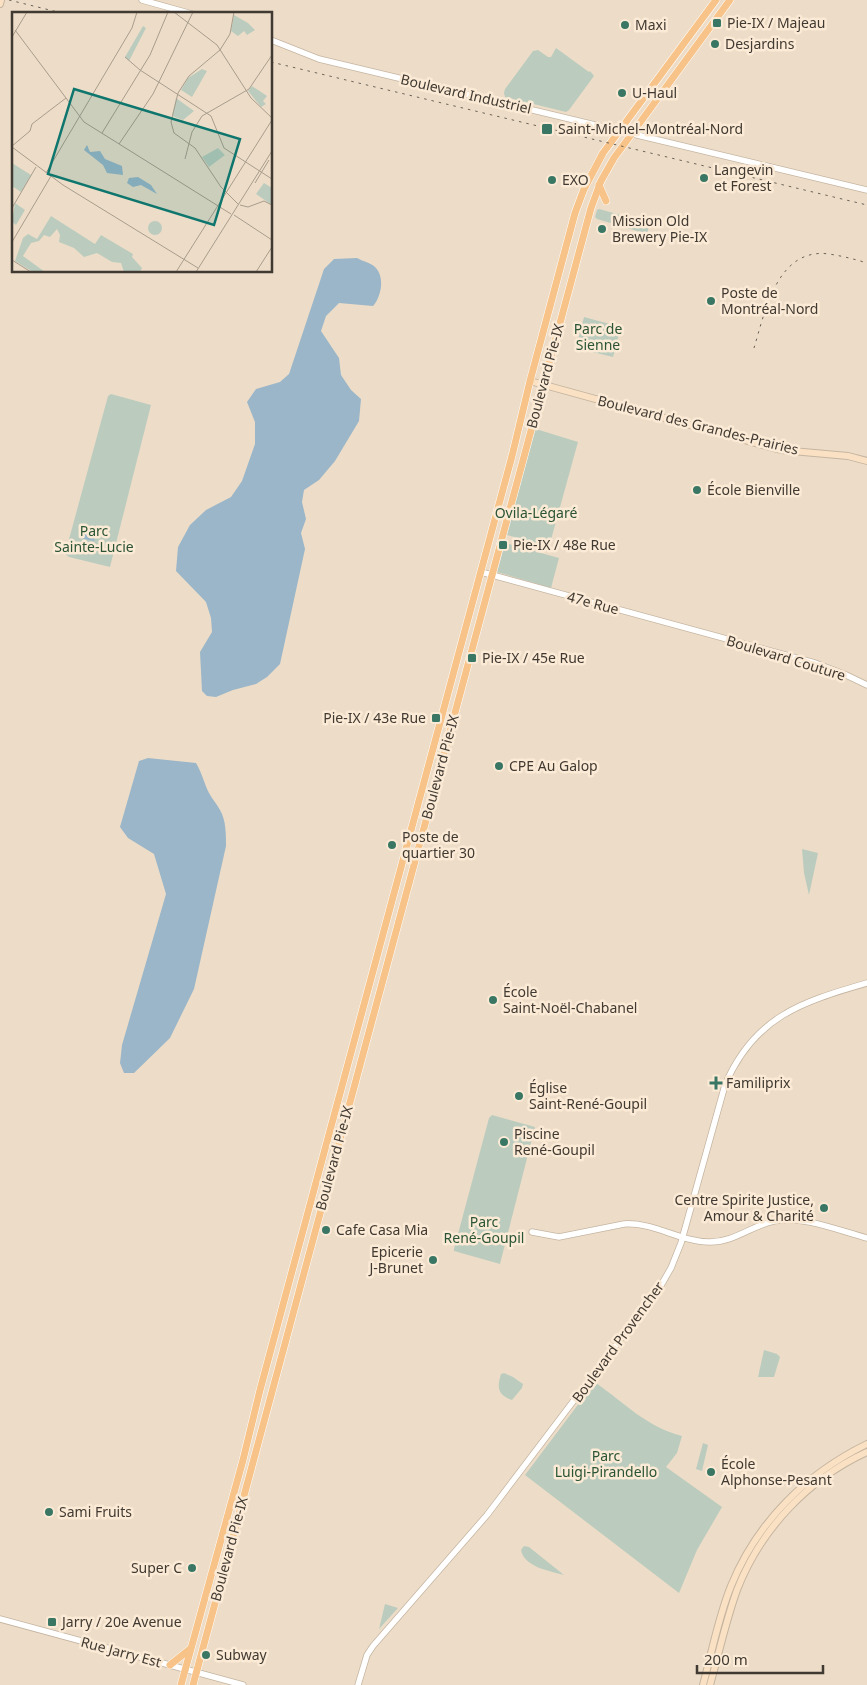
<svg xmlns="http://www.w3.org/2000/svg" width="867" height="1685" font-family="'Noto Sans',sans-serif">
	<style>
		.green { fill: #bbccbe }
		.water { fill: #9ab6c8 }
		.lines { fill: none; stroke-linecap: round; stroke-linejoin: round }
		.tertiary-casing { stroke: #c5b5a1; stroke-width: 7 }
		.secondary-casing { stroke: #c5b5a1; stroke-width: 8 }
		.primary-casing { stroke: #fff; stroke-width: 8 }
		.tertiary { stroke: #fff; stroke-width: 5.5 }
		.secondary { stroke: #fbe1c3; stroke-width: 6 }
		.primary { stroke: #f7c388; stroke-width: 7 }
		.rail { stroke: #6a6156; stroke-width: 1; stroke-dasharray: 2.5 5; stroke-linecap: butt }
		.poi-dot { fill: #397764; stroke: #fbead5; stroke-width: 2 }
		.labels { text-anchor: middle; stroke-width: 5; stroke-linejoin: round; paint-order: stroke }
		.poi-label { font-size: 14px; fill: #413a32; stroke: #fbead5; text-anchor: start }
		.street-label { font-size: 14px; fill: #413a32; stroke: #fbead5 }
		.park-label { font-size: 14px; fill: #2a5435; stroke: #fbead5 }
		.inset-road { fill: none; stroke: #a89c8c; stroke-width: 1 }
		.view { fill: #0f766e; fill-opacity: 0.15; stroke: #0f766e; stroke-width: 2.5 }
		.inset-edge { fill: none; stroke: #413a32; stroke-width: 2.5 }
	</style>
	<rect width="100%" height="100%" fill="#edddc8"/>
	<!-- green -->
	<g class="green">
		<polygon points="556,48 589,72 590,71 594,76 569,110 566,112 505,97 504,93 505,89 533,51 538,50 548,57 551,57"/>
		<polygon points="599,209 650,223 647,234 597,219 595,217 597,210"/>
		<polygon points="584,317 621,327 613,357 576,348"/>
		<polygon points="111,394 151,405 110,567 69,557 65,554 108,396"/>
		<polygon points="536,429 578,442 549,547 507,535 506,534 534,430"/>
		<polygon points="505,543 559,558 551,588 497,572"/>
		<polygon points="802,849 818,853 809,895 804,873"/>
		<polygon points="492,1115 535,1127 500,1264 454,1251 454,1249 489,1118"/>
		<polygon points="764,1350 777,1354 780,1357 774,1377 758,1377"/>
		<path d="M504 1373 513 1377 523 1384 522 1388 512 1400C497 1395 497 1387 501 1374Z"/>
		<path d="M596 1383C626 1404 645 1426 682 1436L677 1453 666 1467 722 1507 697 1550 679 1593 525 1475 592 1386Z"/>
		<polygon points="703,1443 708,1445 702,1471 696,1469"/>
		<path d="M524 1546 529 1547 564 1575C550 1571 524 1567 521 1550Z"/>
		<polygon points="385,1604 398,1608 379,1629"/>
	</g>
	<!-- water -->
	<g class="water">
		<path d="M357 258C362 261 372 263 376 268 385 278 381 297 373 306L339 303 326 316 321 331 339 358 341 375 351 390 361 399 359 421 335 461 319 480 304 490 302 502 306 519 301 533 305 549 280 664 267 677 256 684 233 690 216 697 207 696 202 691 200 652 212 632 211 618 206 602 176 571 178 547 190 525 206 510 231 497 242 481 255 444V422L247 402 256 389 280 382 289 374 324 269 334 259Z"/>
		<polygon points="81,529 96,533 94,541 79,538"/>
		<path d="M148 758 196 763C202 773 204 783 209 793 212 799 217 804 220 810 226 820 226 834 226 846L194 989 170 1038 134 1073H124L120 1063 122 1045 166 894 154 854 128 838 120 827 139 761Z"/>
	</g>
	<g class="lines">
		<defs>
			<g id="tertiary">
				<polyline points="142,0 192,14"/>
				<polyline points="271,40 319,59 867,190"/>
				<polyline points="481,572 815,663 844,674 867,685"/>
				<path d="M532 1232 559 1237 624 1224C654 1222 680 1242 710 1242 734 1242 751 1226 774 1221 802 1215 840 1231 867 1238"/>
				<polyline points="0,1619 243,1685"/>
				<path d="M358 1685 367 1655 373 1646 487 1515 660 1287 671 1268 681 1243 725 1085C754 1017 801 1002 867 983"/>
			</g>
			<g id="secondary">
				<polyline points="0,4 1,0"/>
				<polyline points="530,381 781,450 848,456 867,461"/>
				<path d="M703 1685C712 1652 718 1618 731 1586 757 1522 806 1474 867 1444"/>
				<path d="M710 1685C719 1653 726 1620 737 1590 760 1530 808 1479 867 1452"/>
			</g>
			<g id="primary">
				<polyline points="599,185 606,201"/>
				<polyline points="170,1665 190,1649"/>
				<polyline points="181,1685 243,1460 260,1390 512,456 530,381 575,213 584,189 603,153 716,0"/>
				<polyline points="193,1685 591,208 601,181 614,158 730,0"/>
			</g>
		</defs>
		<!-- tertiary casing -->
		<use href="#tertiary" class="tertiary-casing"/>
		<!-- secondary casing -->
		<use href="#secondary" class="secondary-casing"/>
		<!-- primary casing -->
		<use href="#primary" class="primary-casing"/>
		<!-- tertiary -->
		<use href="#tertiary" class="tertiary"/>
		<!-- secondary -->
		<use href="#secondary" class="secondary"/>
		<!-- primary -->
		<use href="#primary" class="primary"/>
		<!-- rail -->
		<g class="rail">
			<polyline points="9,0 66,14"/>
			<polyline points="271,62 867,205"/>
			<path d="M754 348C765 312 777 247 829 254 842 256 854 259 867 263"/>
		</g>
	</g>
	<!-- markers -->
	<g class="poi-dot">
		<rect x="712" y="18" width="10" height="10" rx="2.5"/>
		<circle cx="625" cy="25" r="5"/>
		<circle cx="715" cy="44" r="5"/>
		<circle cx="622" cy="93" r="5"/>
		<rect x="541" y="123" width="12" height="12" rx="2.5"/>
		<circle cx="704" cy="178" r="5"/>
		<circle cx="552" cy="180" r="5"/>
		<circle cx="602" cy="229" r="5"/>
		<circle cx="711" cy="301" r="5"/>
		<circle cx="697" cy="490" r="5"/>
		<rect x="498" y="540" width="10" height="10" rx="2.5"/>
		<rect x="467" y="653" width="10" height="10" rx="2.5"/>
		<rect x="431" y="713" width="10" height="10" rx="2.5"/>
		<circle cx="499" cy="766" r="5"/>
		<circle cx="392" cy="845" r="5"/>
		<circle cx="493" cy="1000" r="5"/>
		<path d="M713.5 1075.5h5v5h5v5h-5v5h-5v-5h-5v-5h5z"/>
		<circle cx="519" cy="1096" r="5"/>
		<circle cx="504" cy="1142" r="5"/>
		<circle cx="824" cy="1208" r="5"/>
		<circle cx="326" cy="1230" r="5"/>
		<circle cx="433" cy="1260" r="5"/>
		<circle cx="711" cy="1472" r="5"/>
		<circle cx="49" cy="1512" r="5"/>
		<circle cx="192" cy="1568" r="5"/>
		<rect x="47" y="1617" width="10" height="10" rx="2.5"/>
		<circle cx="206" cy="1655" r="5"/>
	</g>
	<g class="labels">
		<!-- poi labels -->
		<g class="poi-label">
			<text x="727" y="28">Pie-IX / Majeau</text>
			<text x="635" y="30">Maxi</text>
			<text x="725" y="49">Desjardins</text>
			<text x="632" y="98">U-Haul</text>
			<text x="558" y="134">Saint-Michel–Montréal-Nord</text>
			<text x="714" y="175">Langevin<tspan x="714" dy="16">et Forest</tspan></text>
			<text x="562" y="185">EXO</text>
			<text x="612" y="226">Mission Old<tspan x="612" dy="16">Brewery Pie-IX</tspan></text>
			<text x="721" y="298">Poste de<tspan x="721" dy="16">Montréal-Nord</tspan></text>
			<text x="707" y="495">École Bienville</text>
			<text x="513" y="550">Pie-IX / 48e Rue</text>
			<text x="482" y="663">Pie-IX / 45e Rue</text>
			<text x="426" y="723" text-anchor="end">Pie-IX / 43e Rue</text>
			<text x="509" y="771">CPE Au Galop</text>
			<text x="402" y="842">Poste de<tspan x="402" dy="16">quartier 30</tspan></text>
			<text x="503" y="997">École<tspan x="503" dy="16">Saint-Noël-Chabanel</tspan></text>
			<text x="726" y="1088">Familiprix</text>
			<text x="529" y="1093">Église<tspan x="529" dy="16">Saint-René-Goupil</tspan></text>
			<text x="514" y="1139">Piscine<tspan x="514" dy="16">René-Goupil</tspan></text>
			<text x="814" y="1205" text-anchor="end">Centre Spirite Justice,<tspan x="814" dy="16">Amour &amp; Charité</tspan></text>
			<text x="336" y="1235">Cafe Casa Mia</text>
			<text x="423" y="1257" text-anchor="end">Epicerie<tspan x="423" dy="16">J-Brunet</tspan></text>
			<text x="721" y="1469">École<tspan x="721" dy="16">Alphonse-Pesant</tspan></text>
			<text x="59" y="1517">Sami Fruits</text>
			<text x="182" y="1573" text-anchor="end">Super C</text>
			<text x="62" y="1627">Jarry / 20e Avenue</text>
			<text x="216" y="1660">Subway</text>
		</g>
		<!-- street labels -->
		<g class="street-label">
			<text transform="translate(466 94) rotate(13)" y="5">Boulevard Industriel</text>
			<text transform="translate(545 376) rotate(-75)" y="5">Boulevard Pie-IX</text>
			<text transform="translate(698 425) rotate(14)" y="5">Boulevard des Grandes-Prairies</text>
			<text transform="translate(593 603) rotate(15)" y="5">47e Rue</text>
			<text transform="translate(786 658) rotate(17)" y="5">Boulevard Couture</text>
			<text transform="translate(440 767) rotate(-75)" y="5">Boulevard Pie-IX</text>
			<text transform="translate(334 1158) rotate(-75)" y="5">Boulevard Pie-IX</text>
			<text transform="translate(618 1342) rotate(-54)" y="5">Boulevard Provencher</text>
			<text transform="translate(229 1549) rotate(-75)" y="5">Boulevard Pie-IX</text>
			<text transform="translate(121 1652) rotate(15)" y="5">Rue Jarry Est</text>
		</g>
		<!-- park labels -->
		<g class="park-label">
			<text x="598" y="334">Parc de<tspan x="598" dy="16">Sienne</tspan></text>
			<text x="536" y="518">Ovila-Légaré</text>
			<text x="94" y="536">Parc<tspan x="94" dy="16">Sainte-Lucie</tspan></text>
			<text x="484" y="1227">Parc<tspan x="484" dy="16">René-Goupil</tspan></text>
			<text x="606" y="1461">Parc<tspan x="606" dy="16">Luigi-Pirandello</tspan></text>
		</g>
	</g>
	<!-- overview -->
	<g transform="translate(12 12)">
		<rect width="260" height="260" fill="#edddc8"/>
		<path d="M222 3 236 11 243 18 235 23 232 19 226 24 219 19ZM131 14 134 16 117 49 113 45ZM190 57 195 59 180 85 169 78 176 66ZM240 74 255 84 251 89 254 92 249 95 236 79ZM164 86 182 99 171 108 160 104ZM206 136 213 143 197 155 190 145ZM0 151 19 163 9 180 0 174ZM252 171 260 176V193L244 182ZM3 191 13 198 4 213 0 210ZM39 204 83 232 89 223 121 242 120 245 130 256 128 260H112L109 251 100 250 85 241 72 245 62 236 47 230 48 223 45 217 38 225 32 223 27 229 19 231 11 244 33 260H21L3 249 11 226 16 222 25 227ZM136 216a7 7 0 1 1 14 0a7 7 0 1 1-14 0Z" fill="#bbccbe"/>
		<path d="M75 133 78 140 88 139 93 147 110 154 111 163 95 161 91 153 72 138ZM126 165 139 173 145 182 129 173 121 175 115 171 117 166Z" fill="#9ab6c8"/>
		<path class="inset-road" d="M162 0 205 33 239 86 260 106M222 0 218 22 208 38 177 64 166 81 159 110 162 121 183 136 209 175 226 192M3 18 72 110 219 202M0 25 15 0M113 45 128 58M128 58 199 104 212 136 260 167M90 121 138 43 156 0M107 132 141 82 181 0M0 134 18 119 20 112 54 86M0 135 51 173 186 256M173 147 180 120 190 104 237 77 260 43M34 161 120 16 125 0M243 171 257 148M228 193 236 195 252 189 260 193M0 196 24 155M222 203 260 228M0 230 39 164M0 248 19 260M164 260 260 108M184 260 260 139M244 260 260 235"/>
		<path class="view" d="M62 77 228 127 202 213 36 162Z"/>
		<rect width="260" height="260" class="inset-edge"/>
	</g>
	<!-- scale -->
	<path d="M697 1665v8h126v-8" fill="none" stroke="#413a32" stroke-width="2.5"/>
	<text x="704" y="1665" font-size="15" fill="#413a32" stroke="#fbead5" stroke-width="4" paint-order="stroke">200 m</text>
</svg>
